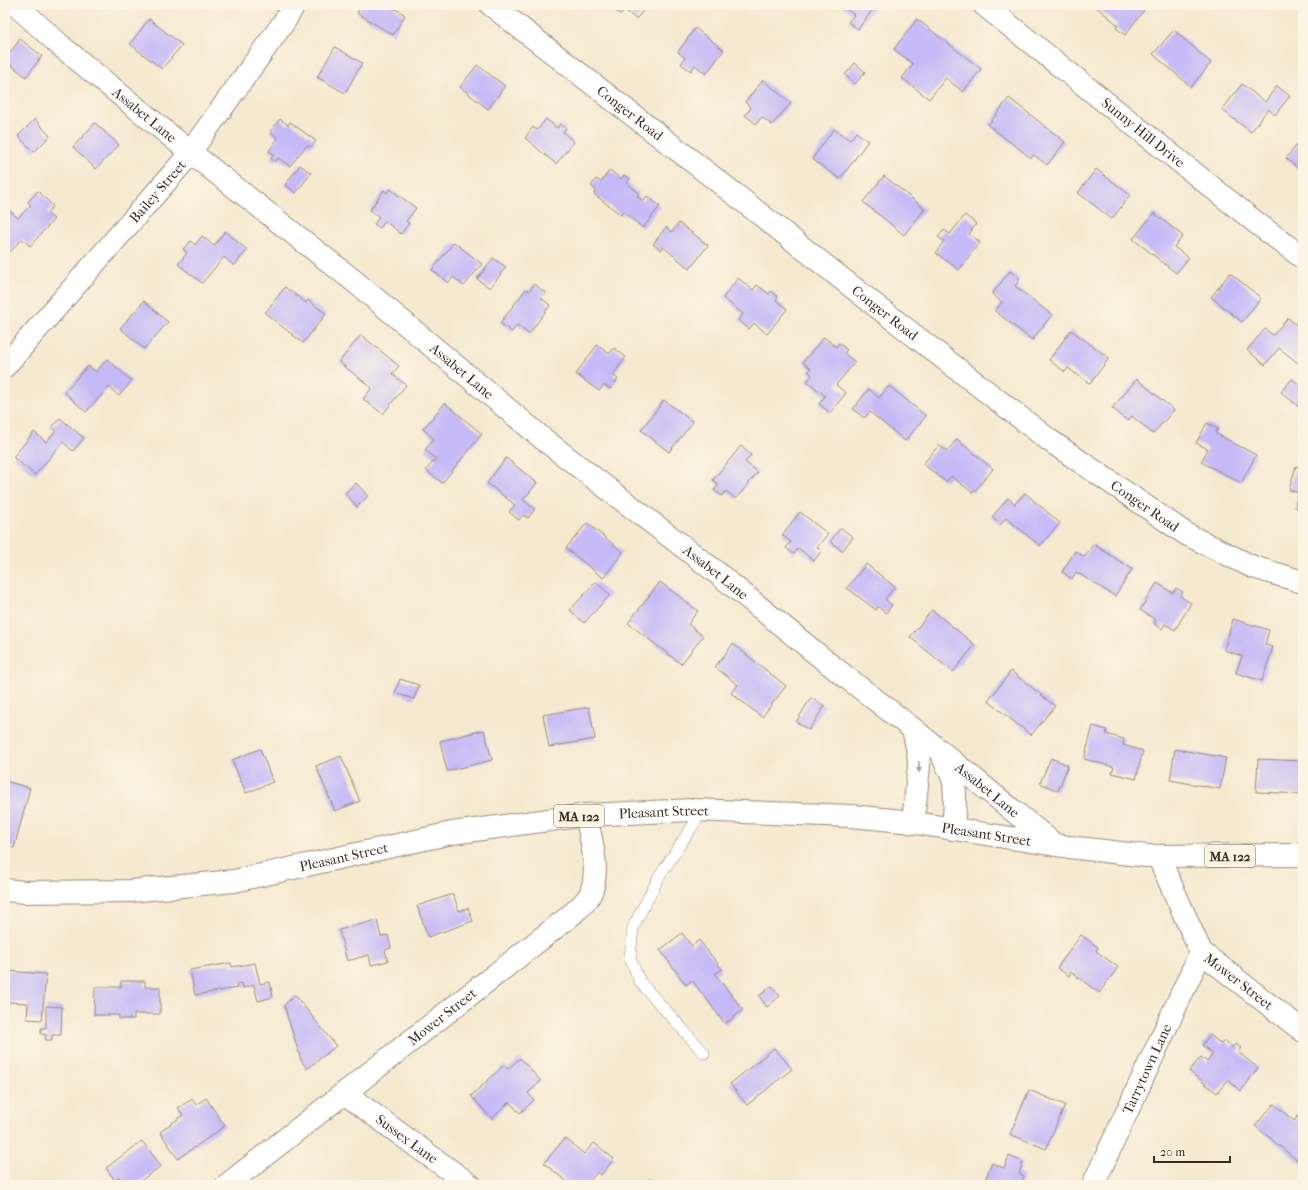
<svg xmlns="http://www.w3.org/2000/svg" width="1308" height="1190" font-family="'IM FELL French Canon',serif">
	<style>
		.building { fill: #c6b9f7 }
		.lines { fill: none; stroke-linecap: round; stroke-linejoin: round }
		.service-casing { stroke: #988a77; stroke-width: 12 }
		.minor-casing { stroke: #988a77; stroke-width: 24 }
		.tertiary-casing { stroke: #988a77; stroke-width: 24 }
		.primary-casing { stroke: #988a77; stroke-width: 24 }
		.service { stroke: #fff; stroke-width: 11 }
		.minor { stroke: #fff; stroke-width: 22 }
		.tertiary { stroke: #fff; stroke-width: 22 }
		.primary { stroke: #fff; stroke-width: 22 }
		.oneway { fill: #a79f9a }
		.labels { text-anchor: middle; stroke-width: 4; stroke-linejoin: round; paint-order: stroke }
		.shield { fill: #fcf5e5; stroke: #75675a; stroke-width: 1 }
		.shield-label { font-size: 13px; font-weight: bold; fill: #3b2a1e }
		.street-label { font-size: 14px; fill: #3b2a1e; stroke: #fcf5e5 }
	</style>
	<rect width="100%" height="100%" fill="#fcf5e5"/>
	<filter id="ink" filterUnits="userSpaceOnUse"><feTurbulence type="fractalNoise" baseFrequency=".025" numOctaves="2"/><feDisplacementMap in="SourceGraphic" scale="8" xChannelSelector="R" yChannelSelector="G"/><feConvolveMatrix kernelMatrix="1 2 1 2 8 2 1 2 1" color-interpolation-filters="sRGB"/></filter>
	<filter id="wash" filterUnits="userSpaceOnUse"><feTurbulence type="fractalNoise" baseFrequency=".012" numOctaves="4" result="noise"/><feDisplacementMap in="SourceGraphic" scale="16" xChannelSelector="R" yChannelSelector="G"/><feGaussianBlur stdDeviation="0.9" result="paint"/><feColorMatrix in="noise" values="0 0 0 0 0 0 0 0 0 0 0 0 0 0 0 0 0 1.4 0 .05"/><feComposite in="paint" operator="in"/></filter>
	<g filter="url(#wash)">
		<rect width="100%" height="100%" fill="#f5e9d0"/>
		<g id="blocks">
			<!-- building -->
			<g class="building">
				<polygon points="362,5 396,5 394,8 405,15 393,35 357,13"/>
				<polygon points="619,5 648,5 636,19 625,10 621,15 614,10"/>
				<polygon points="841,5 872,5 875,7 858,29 848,22 854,15"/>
				<polygon points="1094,5 1137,5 1144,10 1125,35 1116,28 1118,25"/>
				<polygon points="149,19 182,45 162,69 130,44"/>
				<polygon points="917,19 981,69 963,92 946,78 929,99 902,78 913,64 894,49"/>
				<polygon points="695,28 724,50 706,74 695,65 691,71 681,64 685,58 678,52"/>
				<polygon points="1174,30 1211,63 1191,87 1153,54"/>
				<polygon points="20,39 42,56 26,77 5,60"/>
				<polygon points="335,47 362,63 345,93 317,77"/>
				<polygon points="855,63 865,72 855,84 845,75"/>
				<polygon points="477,65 505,86 488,109 460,87"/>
				<polygon points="763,80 791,103 772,125 762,117 756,124 745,115 751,108 745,102"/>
				<polygon points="1242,84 1265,102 1277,86 1290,96 1275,115 1268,109 1251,132 1222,110"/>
				<polygon points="1009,98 1065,142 1047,165 1034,155 1031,158 988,125"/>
				<polygon points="35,119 50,136 34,152 18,136"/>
				<polygon points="280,119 288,125 290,122 316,141 311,147 307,145 290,166 278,158 275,162 271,159 274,154 269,151 278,138 270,132"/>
				<polygon points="546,119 557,128 560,124 566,128 563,132 574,142 556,164 525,138 533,127 537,130"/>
				<polygon points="95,123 119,145 96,169 73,147"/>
				<polygon points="834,129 850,140 856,132 868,141 840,179 812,159"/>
				<polygon points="1303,138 1303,173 1286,158"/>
				<polygon points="300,165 311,173 296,193 285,185"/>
				<polygon points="1096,169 1130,195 1112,219 1078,193"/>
				<polygon points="610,170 621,179 624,175 630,179 627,183 639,193 637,196 643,201 647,196 660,206 643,228 623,212 621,215 594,194 596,190 591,186 596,179 601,182"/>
				<polygon points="884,176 925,209 904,235 863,202"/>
				<polygon points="390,189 416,208 406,221 409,223 401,234 385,221 380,228 374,224 379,217 370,210 384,190 387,193"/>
				<polygon points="38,191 53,206 47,213 54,219 30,246 22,239 7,255 5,253 5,215 9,210 18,218 31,205 28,202"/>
				<polygon points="1154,213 1183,236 1174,247 1189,258 1176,273 1133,239"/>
				<polygon points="965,215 976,224 969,234 980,242 959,270 936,253 944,241 938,237 944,230 950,234"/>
				<polygon points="679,223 708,245 690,269 663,247 661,250 653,244 666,227 672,232"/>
				<polygon points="225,231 247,250 234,266 224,257 202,283 178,264 187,253 183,249 191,241 195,245 202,236 214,246"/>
				<polygon points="454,242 482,264 464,286 453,277 448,283 432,270"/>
				<polygon points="493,258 506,267 490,288 477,279"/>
				<polygon points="1010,271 1020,279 1015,286 1052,315 1032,340 995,311 1002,302 992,294"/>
				<polygon points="1230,273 1261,298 1242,322 1211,297"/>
				<polygon points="738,278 753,290 757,285 769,294 771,291 778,297 776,300 787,309 767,334 754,323 749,329 738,320 743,314 723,298"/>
				<polygon points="534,284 546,293 541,298 550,305 529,334 517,325 512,332 500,323 526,289 529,291"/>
				<polygon points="285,287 306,303 308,300 326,314 303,343 265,313"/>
				<polygon points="144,301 168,322 144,349 120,328"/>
				<polygon points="1288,318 1302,329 1303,328 1303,367 1279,348 1265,365 1247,350 1265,329 1273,335"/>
				<polygon points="1071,330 1109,358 1090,384 1068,368 1065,372 1049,360"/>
				<polygon points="361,335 399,366 392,374 406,385 383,414 363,399 372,388 339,362"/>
				<polygon points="824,337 836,347 839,343 847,350 844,353 855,362 836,385 846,393 830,413 819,404 825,396 807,381 812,375 808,371 811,369 803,362"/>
				<polygon points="597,345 609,354 614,348 626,357 613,375 618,379 610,389 604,385 599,391 576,374"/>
				<polygon points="107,359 132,381 119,396 109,387 86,412 64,392 88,366 96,372"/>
				<polygon points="1137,379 1174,410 1153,434 1132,416 1128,421 1112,408"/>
				<polygon points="1292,379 1303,387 1303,404 1300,408 1281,392"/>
				<polygon points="889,386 926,416 905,441 870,412 864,418 853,409 869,389 879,398"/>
				<polygon points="664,400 693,422 669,452 641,430"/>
				<polygon points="445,403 482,434 442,483 426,470 436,459 425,450 434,439 423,429"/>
				<polygon points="60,418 84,438 73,451 63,442 35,475 13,457 34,432 46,442 56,431 52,428"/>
				<polygon points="1207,423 1218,429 1215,433 1256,455 1241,483 1201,462 1208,449 1196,443"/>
				<polygon points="957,439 993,469 973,493 951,476 946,482 923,464 939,445 947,451"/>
				<polygon points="741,446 751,455 745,462 758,472 736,499 726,491 722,496 714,490 719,485 713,480"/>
				<polygon points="506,458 537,483 523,500 535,509 528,518 523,515 519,520 509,512 515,505 487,483"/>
				<polygon points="1296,466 1303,468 1303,509 1295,507 1299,493 1289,490"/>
				<polygon points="356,483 368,496 357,507 345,493"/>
				<polygon points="1025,493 1060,523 1040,546 1006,518 1000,525 992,517 1008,498 1015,504"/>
				<polygon points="800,512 828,534 817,547 821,551 814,561 798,548 794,554 786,548 791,542 782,535"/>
				<polygon points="587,523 623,552 603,578 566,548"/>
				<polygon points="841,528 853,537 842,551 830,541"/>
				<polygon points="1093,544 1132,569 1115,596 1076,572 1072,579 1062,572 1075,551 1085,557"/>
				<polygon points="866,564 895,587 885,599 892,605 886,613 878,607 876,610 847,588"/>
				<polygon points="596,582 610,595 584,623 570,610"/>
				<polygon points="660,582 698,611 688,624 703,636 681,664 628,623"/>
				<polygon points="1157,583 1173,593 1176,588 1183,592 1180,596 1191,603 1175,630 1165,624 1162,629 1154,624 1156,620 1140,610"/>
				<polygon points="932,610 975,645 953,672 910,637"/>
				<polygon points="1233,619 1269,630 1265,645 1273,647 1262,681 1236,673 1242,656 1224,650"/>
				<polygon points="733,644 786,686 762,717 731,693 738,685 715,667"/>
				<polygon points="1011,671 1055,706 1031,735 988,701"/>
				<polygon points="400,679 419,685 414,699 395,693"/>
				<polygon points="811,698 825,706 809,730 796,722"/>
				<polygon points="589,707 595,739 549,747 543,715"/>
				<polygon points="1093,726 1107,730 1106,734 1124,739 1123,745 1143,751 1136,779 1112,773 1114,767 1084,759"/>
				<polygon points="484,730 492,760 447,771 440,741"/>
				<polygon points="260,749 273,782 246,793 232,760"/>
				<polygon points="1175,749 1226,758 1220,789 1170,780"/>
				<polygon points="341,756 360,801 335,811 316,766"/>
				<polygon points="1051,758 1068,765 1058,791 1040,783"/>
				<polygon points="1258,759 1303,761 1303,794 1256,792"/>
				<polygon points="5,781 30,788 14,848 5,846"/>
				<polygon points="453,894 459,911 468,908 473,921 428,937 417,906"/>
				<polygon points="377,920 381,937 388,935 391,948 385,950 388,961 371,965 369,955 347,961 339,930"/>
				<polygon points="682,933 692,946 699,940 722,969 715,974 743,1010 725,1024 692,980 686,985 660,950"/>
				<polygon points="1081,935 1098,947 1096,951 1118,967 1099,993 1071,972 1069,976 1057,968"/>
				<polygon points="231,963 232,967 255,963 260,984 270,982 273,997 258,1001 254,985 243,988 242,983 236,984 237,988 195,995 190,970"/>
				<polygon points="7,971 46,974 42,1020 27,1019 28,1003 5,1002"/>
				<polygon points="121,981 145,981 145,987 160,987 160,1014 134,1014 134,1019 119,1019 119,1015 94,1015 95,987 121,987"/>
				<polygon points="772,986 780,996 767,1007 759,996"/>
				<polygon points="295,995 336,1046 307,1069 301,1060 284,1005"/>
				<polygon points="46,1006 62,1007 61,1035 52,1035 52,1040 45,1040 46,1035 41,1034 41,1028 46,1028"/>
				<polygon points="1210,1035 1221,1044 1224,1041 1232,1047 1235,1044 1241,1048 1238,1052 1258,1068 1241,1091 1228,1080 1217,1093 1189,1071 1201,1057 1207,1062 1213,1054 1202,1045"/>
				<polygon points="774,1048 792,1069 747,1105 730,1084"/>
				<polygon points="520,1058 541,1081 528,1093 534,1100 520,1113 509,1102 492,1119 471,1096 504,1065 508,1069"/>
				<polygon points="1029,1090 1065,1105 1046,1149 1010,1134"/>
				<polygon points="206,1098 225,1126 178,1159 160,1132 183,1115 178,1108 192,1099 196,1105"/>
				<polygon points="1274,1104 1294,1121 1298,1116 1303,1119 1303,1165 1255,1126"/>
				<polygon points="565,1138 584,1154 594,1143 614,1159 601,1175 597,1172 587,1185 571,1185 544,1163"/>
				<polygon points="142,1141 161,1166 135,1185 125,1185 119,1177 115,1180 106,1168"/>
				<polygon points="1009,1156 1023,1162 1019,1174 1024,1176 1020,1185 983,1185 992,1163 1004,1168"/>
				<polygon points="648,1179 656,1185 643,1185"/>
			</g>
		</g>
	</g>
	<g filter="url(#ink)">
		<use href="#blocks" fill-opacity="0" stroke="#988a77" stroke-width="1"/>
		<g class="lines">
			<defs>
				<polyline id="service" points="703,810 659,877 633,927 630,958 640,982 704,1053"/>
				<g id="minor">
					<path id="s1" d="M16 5 61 46 190 152 354 281 547 442 716 572 828 663 913 729 1055 845"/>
					<path id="s2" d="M491 5 737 196 875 305 1049 440 1186 534 1253 567 1303 582"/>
					<path id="s3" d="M984 5 1254 221 1303 258"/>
					<path d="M941 753C945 762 950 770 953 779 957 795 954 813 953 829"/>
					<polyline points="913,823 919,765 918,752 913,729"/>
					<path id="s4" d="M1158 856 1201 952 1303 1031"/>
					<path id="s5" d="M344 1093 470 1185"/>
					<path id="s6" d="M227 1185 570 916C576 910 583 905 588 898 602 876 591 840 586 815"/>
					<path id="s7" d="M1093 1185 1201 952"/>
				</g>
				<g id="tertiary">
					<path id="s8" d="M5 366 183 162 284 22 294 5"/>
				</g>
				<g id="primary">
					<path id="s9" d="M5 890 25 892 130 891 234 881 452 833 586 815 693 810 851 816 903 821 1069 847 1147 856 1303 855"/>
				</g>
			</defs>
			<!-- service casing -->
			<use href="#service" class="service-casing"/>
			<!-- minor casing -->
			<use href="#minor" class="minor-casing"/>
			<!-- tertiary casing -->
			<use href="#tertiary" class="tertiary-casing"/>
			<!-- primary casing -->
			<use href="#primary" class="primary-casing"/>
			<!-- service -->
			<use href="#service" class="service"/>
			<!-- minor -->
			<use href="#minor" class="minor"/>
			<!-- tertiary -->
			<use href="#tertiary" class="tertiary"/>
			<!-- primary -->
			<use href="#primary" class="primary"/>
		</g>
		<!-- one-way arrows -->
		<defs><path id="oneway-solid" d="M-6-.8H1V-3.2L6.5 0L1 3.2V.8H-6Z"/></defs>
		<use class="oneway" href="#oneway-solid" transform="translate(919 767) rotate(90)"/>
	</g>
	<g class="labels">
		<!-- shield labels -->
		<g class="shield">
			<rect x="554" y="805" width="50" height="22" rx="3"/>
			<rect x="1205" y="845" width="50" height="22" rx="3"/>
		</g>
		<g class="shield-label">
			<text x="579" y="821">MA 122</text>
			<text x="1230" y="861">MA 122</text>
		</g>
		<!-- street labels -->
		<g class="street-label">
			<text dy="5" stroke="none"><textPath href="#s2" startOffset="176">Conger Road</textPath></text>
			<text dy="5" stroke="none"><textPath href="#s1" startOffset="169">Assabet Lane</textPath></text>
			<text dy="5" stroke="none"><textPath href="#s3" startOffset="204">Sunny Hill Drive</textPath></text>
			<text dy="5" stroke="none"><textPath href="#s8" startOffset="232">Bailey Street</textPath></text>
			<text dy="5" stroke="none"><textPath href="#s2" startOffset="500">Conger Road</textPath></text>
			<text dy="5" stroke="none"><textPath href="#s1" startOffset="577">Assabet Lane</textPath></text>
			<text dy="5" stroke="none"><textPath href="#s2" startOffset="824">Conger Road</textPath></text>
			<text dy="5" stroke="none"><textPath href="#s1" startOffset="901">Assabet Lane</textPath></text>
			<text dy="5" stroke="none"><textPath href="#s1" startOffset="1249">Assabet Lane</textPath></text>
			<text dy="5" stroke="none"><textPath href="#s9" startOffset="666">Pleasant Street</textPath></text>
			<text dy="5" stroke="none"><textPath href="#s9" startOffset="990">Pleasant Street</textPath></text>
			<text dy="5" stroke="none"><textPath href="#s9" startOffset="342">Pleasant Street</textPath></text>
			<text dy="5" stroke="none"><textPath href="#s4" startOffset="153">Mower Street</textPath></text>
			<text dy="5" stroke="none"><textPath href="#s6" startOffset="273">Mower Street</textPath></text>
			<text dy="5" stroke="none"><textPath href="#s7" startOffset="128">Tarrytown Lane</textPath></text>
			<text dy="5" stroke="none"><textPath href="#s5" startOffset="78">Sussex Lane</textPath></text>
		</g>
	</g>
	<!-- margin -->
	<rect width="1308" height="1190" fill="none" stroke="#fcf5e5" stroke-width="20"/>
	<!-- scale -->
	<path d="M1154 1156v6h76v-6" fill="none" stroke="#3b2a1e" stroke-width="2"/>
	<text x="1160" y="1156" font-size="12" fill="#3b2a1e" stroke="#fcf5e5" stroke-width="3" paint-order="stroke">20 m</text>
</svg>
